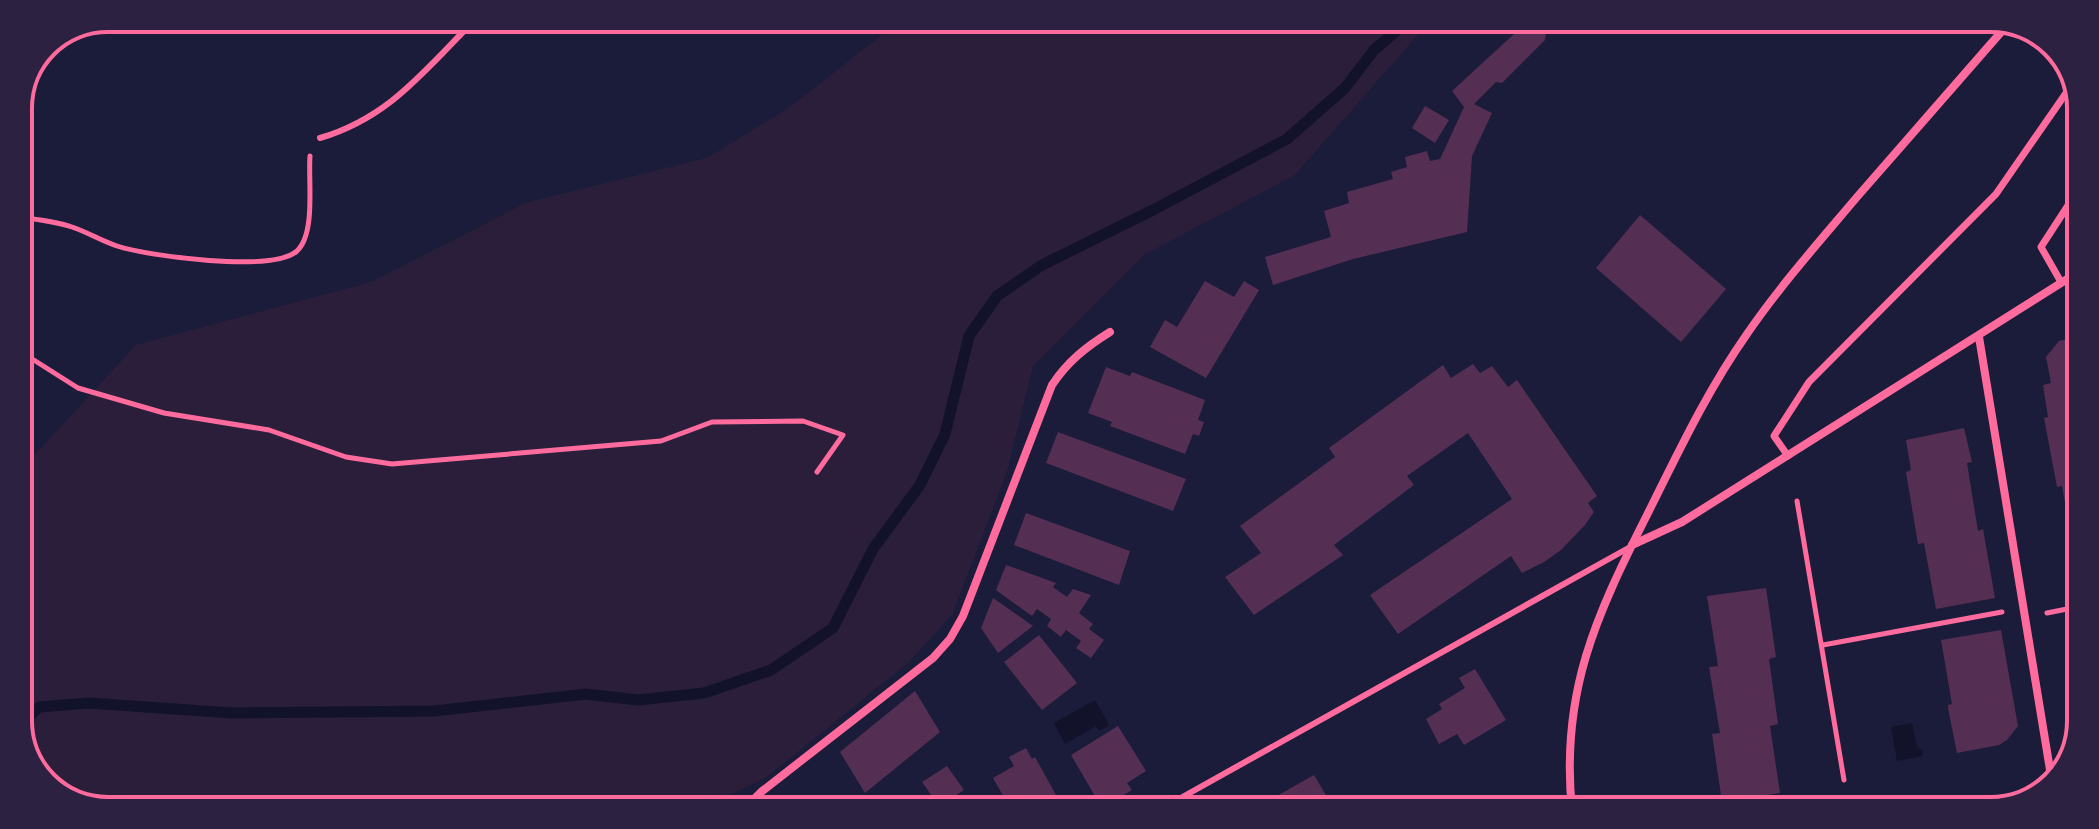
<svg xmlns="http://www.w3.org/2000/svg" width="2099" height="829" font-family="Inter,sans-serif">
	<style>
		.green { fill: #2a1e3b }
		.water { fill: #12122b }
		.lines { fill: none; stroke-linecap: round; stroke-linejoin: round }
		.stream { stroke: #12122b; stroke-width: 11 }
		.building { fill: #542f53 }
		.path { stroke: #ff6b9d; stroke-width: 5 }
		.service { stroke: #ff6b9d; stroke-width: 6 }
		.pedestrian { stroke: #ff6b9d; stroke-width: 7 }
		.minor { stroke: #ff6b9d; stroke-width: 8 }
		.rim { fill: none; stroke: #ff6b9d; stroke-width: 4 }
	</style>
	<rect width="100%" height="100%" fill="#1b1b3a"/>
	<!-- green -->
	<polygon class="green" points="887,20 1430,21 1295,175 1144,255 1033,366 1007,472 952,615 909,662 767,777 717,801 712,808 79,806 37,776 18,727 18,465 26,464 136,345 371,282 528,202 707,158 790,107 879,37"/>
	<!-- water -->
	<g class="water">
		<polygon points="1095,700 1109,725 1099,731 1096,726 1065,744 1054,723"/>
		<polygon points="1912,723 1917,747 1923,750 1923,756 1897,761 1891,727"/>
	</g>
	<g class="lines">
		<!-- stream -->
		<polyline class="stream" points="23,738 22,723 39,707 89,703 232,713 434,711 586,694 638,700 704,693 771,670 833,628 873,549 920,485 945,434 969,336 997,296 1042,265 1153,210 1287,139 1345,88 1374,50 1408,21"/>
	</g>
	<!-- building -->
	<g class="building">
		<polygon points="1527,22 1539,22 1546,31 1545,40 1502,83 1496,82 1474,104 1492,113 1472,156 1467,232 1353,259 1273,285 1265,257 1331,237 1324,211 1349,203 1347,192 1393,179 1391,172 1407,167 1405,157 1427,151 1430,161 1440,159 1464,107 1452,91"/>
		<polygon points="1425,106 1449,120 1435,143 1412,128"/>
		<polygon points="1640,215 1726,289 1681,342 1596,268"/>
		<polygon points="1205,281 1234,297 1244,281 1259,290 1206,378 1150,347 1165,320 1177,327"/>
		<polygon points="2079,334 2077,563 2076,563 2062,486 2057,487 2044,418 2048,417 2043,385 2051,383 2046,357 2059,341 2072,338 2071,335"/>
		<polygon points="1473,364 1480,373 1492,366 1508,387 1517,380 1597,496 1588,503 1594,512 1585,525 1561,550 1544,562 1522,573 1511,556 1398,634 1370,595 1512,499 1468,433 1407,476 1414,485 1334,545 1343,555 1254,615 1225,577 1261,553 1240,526 1335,457 1329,448 1443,365 1451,378"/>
		<polygon points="1106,367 1130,376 1132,372 1205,400 1198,420 1204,422 1199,436 1193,434 1185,454 1110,426 1112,422 1088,413"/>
		<polygon points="1964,428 1972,462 1967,463 1978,531 1983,529 1995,598 1936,609 1924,543 1918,544 1906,472 1911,470 1906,440"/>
		<polygon points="1058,432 1186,479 1173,511 1046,463"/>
		<polygon points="1026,513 1130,551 1119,585 1014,545"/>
		<polygon points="1006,565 1056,583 1053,587 1067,597 1073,589 1091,595 1079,613 1093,624 1089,629 1104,640 1091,658 1076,648 1081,641 1066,630 1061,637 1047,626 1051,619 1037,609 1032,616 996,590"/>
		<polygon points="1766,588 1776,657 1769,659 1778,724 1770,726 1780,793 1722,802 1712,734 1720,733 1709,667 1718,666 1707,596"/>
		<polygon points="993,598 1033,626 998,653 981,628"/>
		<polygon points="2001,630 2018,726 2007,740 1999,745 1957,753 1948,708 1948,705 1952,704 1941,640"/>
		<polygon points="1039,635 1077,683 1042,710 1004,662"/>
		<polygon points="1475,669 1506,720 1464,745 1457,734 1439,744 1426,719 1442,709 1439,704 1465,688 1459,678"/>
		<polygon points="915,691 940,732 865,793 840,752"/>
		<polygon points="1118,726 1146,771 1127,783 1132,790 1102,808 1071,755"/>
		<polygon points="1026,748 1032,759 1035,757 1061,804 1053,809 1010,808 993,778 1014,766 1009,757"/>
		<polygon points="947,766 964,790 939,806 922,782"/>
		<polygon points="1314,775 1334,809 1282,809 1275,797"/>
	</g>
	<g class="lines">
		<!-- path -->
		<g class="path">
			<path d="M18 217C36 219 55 221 72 227 87 232 102 241 117 246 148 256 272 273 297 251 316 233 308 181 310 156"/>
			<polyline points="18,350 78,388 164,413 269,430 346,457 392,464 661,441 712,422 803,421 843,435 817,472"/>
			<polyline points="1797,501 1844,780"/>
			<polyline points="2047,613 2077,607"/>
			<polyline points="1823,645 2002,612"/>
		</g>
		<!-- service -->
		<g class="service">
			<path d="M320 138C391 117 425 69 476 19"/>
			<polyline points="1161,809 1632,546"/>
		</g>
		<!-- pedestrian -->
		<g class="pedestrian">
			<polyline points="2061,282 2041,247 2080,187"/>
			<polyline points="1788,456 1774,436 1809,382 1996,194 2073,83"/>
		</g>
		<!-- minor -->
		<g class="minor">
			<polyline points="1979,337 2052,782"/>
			<polyline points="1632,545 1682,522 2080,271"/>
			<path d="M745 808 761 792 933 658 950 639 963 616 1052 385C1068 361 1086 347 1110 332"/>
			<path d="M1572 810C1560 693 1596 616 1647 515 1678 453 1707 391 1747 334 1780 286 1819 242 1857 197 1908 139 1958 81 2009 23"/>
			<polyline points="1882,811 1930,801 2012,804"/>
		</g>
	</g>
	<!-- crop -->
	<path d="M0 0H2099V829H0ZM108 32H1991A76 76 0 0 1 2067 108V721A76 76 0 0 1 1991 797H108A76 76 0 0 1 32 721V108A76 76 0 0 1 108 32Z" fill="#2d2142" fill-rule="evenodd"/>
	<path class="rim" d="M108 32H1991A76 76 0 0 1 2067 108V721A76 76 0 0 1 1991 797H108A76 76 0 0 1 32 721V108A76 76 0 0 1 108 32Z"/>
</svg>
